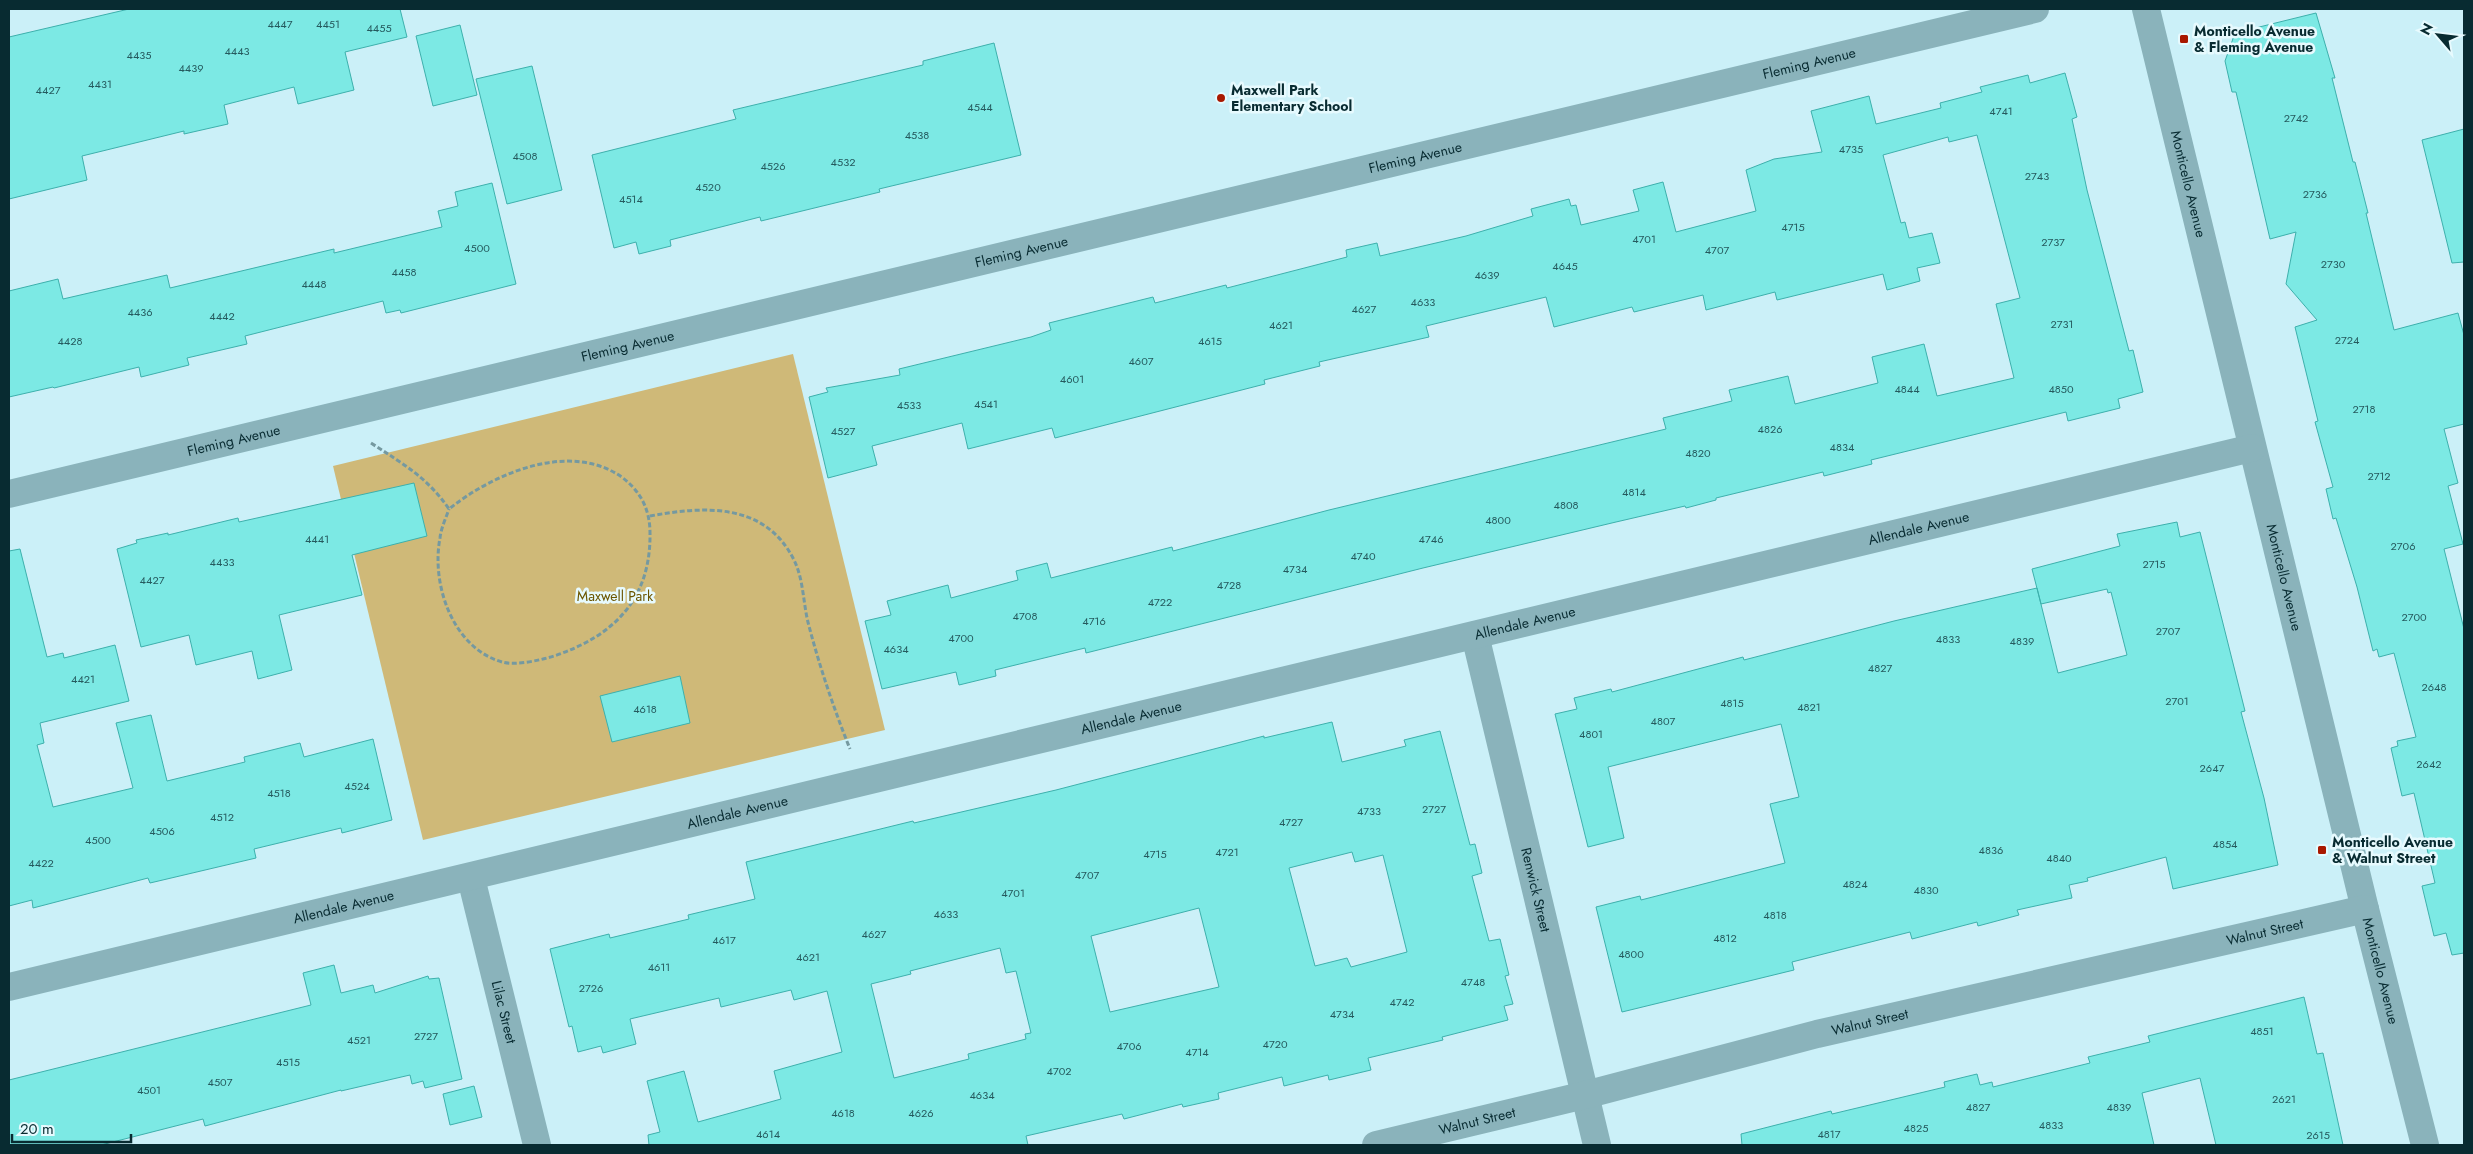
<svg xmlns="http://www.w3.org/2000/svg" width="2473" height="1154" font-family="Jost,sans-serif">
	<style>
		.green { fill: #cfb978 }
		.building { fill: #7ce9e4; stroke: #3db0ac; fill-rule: evenodd }
		.lines { fill: none; stroke-linecap: round; stroke-linejoin: round }
		.path { stroke: #7599a0; stroke-width: 3; stroke-dasharray: 5 2.5; stroke-linecap: butt }
		.minor { stroke: #8ab3bb; stroke-width: 28 }
		.poi-dot { fill: #a81800; stroke: #e7fafe; stroke-width: 2 }
		.labels { text-anchor: middle; stroke-width: 5; stroke-linejoin: round; paint-order: stroke }
		.number-label { font-size: 11px; fill: #255a5e }
		.poi-label { font-size: 14px; font-weight: bold; fill: #082b31; stroke: #e7fafe; text-anchor: start }
		.street-label { font-size: 14px; fill: #082b31; stroke: #e7fafe }
		.park-label { font-size: 14px; fill: #6b5500; stroke: #e7fafe }
	</style>
	<rect width="100%" height="100%" fill="#cbf0f8"/>
	<!-- green -->
	<polygon class="green" points="793,354 885,730 423,840 333,466"/>
	<!-- building -->
	<g class="building">
		<polygon points="129,9 400,9 407,37 345,52 354,90 298,104 294,87 224,105 228,124 184,134 184,131 82,156 87,180 9,199 9,37"/>
		<polygon points="2316,13 2335,78 2332,78 2353,162 2355,162 2368,213 2366,213 2394,330 2458,313 2464,335 2464,424 2444,429 2458,483 2448,486 2463,544 2444,549 2464,629 2464,953 2452,955 2446,933 2434,936 2422,886 2435,883 2414,793 2402,796 2391,748 2398,746 2397,741 2416,737 2394,653 2379,657 2377,649 2373,651 2357,587 2336,518 2333,519 2326,489 2333,487 2315,422 2318,421 2295,327 2317,320 2286,284 2296,232 2270,239 2236,92 2232,92 2225,61 2235,33"/>
		<polygon points="460,25 477,95 433,106 416,36"/>
		<polygon points="994,43 1021,155 879,189 880,192 761,221 760,217 670,240 671,246 639,254 636,242 614,248 592,155 736,119 733,110 923,65 923,61"/>
		<polygon points="532,66 562,190 507,204 476,79"/>
		<polygon points="2065,73 2077,117 2072,119 2087,190 2129,351 2133,350 2143,392 2118,399 2120,408 2068,421 2066,412 1871,460 1872,464 1824,476 1823,472 1716,498 1716,500 1686,508 1685,506 1616,522 1423,568 1086,653 1085,648 995,670 996,676 959,685 956,672 882,689 865,621 891,615 887,601 948,585 951,598 1018,580 1016,571 1047,563 1051,578 1172,547 1173,551 1329,510 1666,429 1663,418 1732,401 1729,390 1788,376 1795,404 1878,383 1872,357 1924,344 1937,396 2014,378 1996,304 2020,298 1977,135 1949,142 1948,137 1883,155 1901,223 1905,222 1909,238 1932,233 1940,263 1917,268 1920,281 1887,290 1883,274 1777,300 1775,292 1706,310 1703,295 1634,312 1632,307 1554,327 1546,297 1426,326 1429,337 1319,362 1320,366 1264,380 1265,384 1055,438 1052,428 968,449 962,423 872,446 877,465 828,478 809,397 828,392 826,388 900,375 899,369 1031,337 1051,330 1049,323 1153,297 1155,303 1226,285 1227,288 1347,257 1346,250 1377,243 1380,256 1466,236 1533,216 1531,209 1569,199 1571,206 1576,205 1581,225 1639,211 1633,190 1663,182 1676,232 1756,211 1746,170 1774,159 1822,152 1811,111 1869,96 1876,124 1941,108 1940,103 1982,92 1980,87 2028,75 2030,83"/>
		<polygon points="2464,129 2464,262 2452,263 2422,140"/>
		<polygon points="492,183 516,284 401,313 400,310 386,313 383,301 245,336 247,344 187,358 189,365 141,377 139,367 54,388 53,387 9,397 9,291 58,279 63,299 167,275 170,288 334,249 334,253 442,227 438,211 458,206 455,192"/>
		<polygon points="414,483 427,536 352,555 362,595 279,615 292,670 258,679 252,651 196,665 189,635 141,647 117,549 137,543 136,540 168,533 168,535 238,518 239,522"/>
		<polygon points="2177,522 2180,537 2200,532 2245,711 2241,712 2264,798 2278,865 2173,889 2166,857 2087,878 2088,881 2069,885 2072,898 2017,910 2019,915 1978,926 1977,922 1912,939 1910,932 1792,962 1794,970 1622,1012 1596,907 1640,896 1641,900 1785,863 1770,804 1799,797 1781,724 1608,767 1624,838 1588,847 1555,714 1577,709 1574,698 1611,689 1612,692 1743,657 1744,660 1894,621 2037,588 2058,673 2127,655 2111,592 2108,593 2107,589 2041,604 2032,569 2120,546 2117,534"/>
		<polygon points="20,549 47,657 63,653 64,658 115,645 129,701 40,723 44,743 37,745 53,807 133,788 116,723 151,715 167,781 245,762 244,757 300,743 304,757 373,739 392,820 342,833 341,828 254,849 256,858 150,883 148,878 33,908 32,900 9,906 9,551"/>
		<polygon points="680,676 690,723 612,742 600,696"/>
		<path d="M1332 722 1342 762 1406 746 1404 740 1440 731 1470 845 1475 844 1482 873 1472 876 1489 941 1500 939 1509 975 1505 976 1513 1004 1504 1006 1508 1020 1442 1037 1443 1040 1368 1058 1371 1070 1329 1080 1328 1075 1284 1086 1282 1077 1218 1093 1219 1099 1183 1107 1182 1104 1124 1119 1122 1114 1026 1136 1028 1145H649L648 1135 660 1132 647 1081 684 1071 698 1122 781 1099 774 1071 842 1052 827 991 794 1000 791 990 721 1007 719 998 630 1019 636 1044 603 1053 601 1046 578 1052 572 1026 569 1027 550 949 609 934 610 938 689 919 688 915 755 899 746 862 913 821 914 823 1056 790 1264 736V738ZM1352 852 1355 862 1383 855 1407 952 1351 967 1347 958 1315 966 1289 868ZM1199 908 1219 987 1110 1012 1091 936ZM1000 948 1006 973 1016 971 1031 1033 1025 1034 1026 1039 968 1054 969 1059 894 1078 871 984 911 974 910 971Z"/>
		<polygon points="334,965 341,993 373,985 375,993 428,976 429,979 439,978 462,1079 425,1088 423,1081 412,1084 410,1075 341,1091 341,1090 205,1126 203,1119 101,1145 9,1145 9,1080 311,1005 303,973"/>
		<polygon points="2304,997 2317,1054 2323,1053 2343,1145 2216,1145 2200,1078 2142,1093 2154,1145 1742,1145 1741,1134 1831,1111 1832,1114 1945,1087 1944,1082 1977,1074 1980,1085 1992,1082 1993,1087 2090,1063 2088,1057 2150,1042 2148,1036"/>
		<polygon points="474,1086 482,1117 450,1125 443,1094"/>
	</g>
	<g class="lines">
		<!-- path -->
		<g class="path">
			<path d="M371 443C403 464 427 477 449 509 494 473 571 440 623 478 641 492 650 510 650 533 651 599 614 636 554 656 541 660 515 666 502 662 453 648 431 585 440 538 441 528 446 518 449 509"/>
			<path d="M650 516C704 506 765 502 794 560 804 580 803 605 809 626 820 668 834 709 850 749"/>
		</g>
		<!-- minor -->
		<g class="minor">
			<path id="s1" d="M2146 9 2365 909 2425 1145"/>
			<path id="s2" d="M9 494 2035 9"/>
			<path id="s3" d="M1475 635 1597 1145"/>
			<path id="s4" d="M471 878 537 1145"/>
			<path id="s5" d="M9 987 2252 448"/>
			<path id="s6" d="M1376 1145 1585 1095 1817 1034 2365 909"/>
		</g>
	</g>
	<!-- markers -->
	<g class="poi-dot">
		<rect x="2179" y="34" width="10" height="10" rx="2.5"/>
		<circle cx="1221" cy="98" r="5"/>
		<rect x="2317" y="845" width="10" height="10" rx="2.5"/>
	</g>
	<g class="labels">
		<!-- number labels -->
		<g class="number-label">
			<text x="280" y="28">4447</text>
			<text x="328" y="28">4451</text>
			<text x="379" y="32">4455</text>
			<text x="237" y="55">4443</text>
			<text x="139" y="59">4435</text>
			<text x="191" y="72">4439</text>
			<text x="100" y="88">4431</text>
			<text x="48" y="94">4427</text>
			<text x="980" y="111">4544</text>
			<text x="2001" y="115">4741</text>
			<text x="2296" y="122">2742</text>
			<text x="917" y="139">4538</text>
			<text x="1851" y="153">4735</text>
			<text x="525" y="160">4508</text>
			<text x="843" y="166">4532</text>
			<text x="773" y="170">4526</text>
			<text x="2037" y="180">2743</text>
			<text x="708" y="191">4520</text>
			<text x="2315" y="198">2736</text>
			<text x="631" y="203">4514</text>
			<text x="1793" y="231">4715</text>
			<text x="1644" y="243">4701</text>
			<text x="2053" y="246">2737</text>
			<text x="477" y="252">4500</text>
			<text x="1717" y="254">4707</text>
			<text x="2333" y="268">2730</text>
			<text x="1565" y="270">4645</text>
			<text x="404" y="276">4458</text>
			<text x="1487" y="279">4639</text>
			<text x="314" y="288">4448</text>
			<text x="1423" y="306">4633</text>
			<text x="1364" y="313">4627</text>
			<text x="140" y="316">4436</text>
			<text x="222" y="320">4442</text>
			<text x="2062" y="328">2731</text>
			<text x="1281" y="329">4621</text>
			<text x="2347" y="344">2724</text>
			<text x="70" y="345">4428</text>
			<text x="1210" y="345">4615</text>
			<text x="1141" y="365">4607</text>
			<text x="1072" y="383">4601</text>
			<text x="1907" y="393">4844</text>
			<text x="2061" y="393">4850</text>
			<text x="986" y="408">4541</text>
			<text x="909" y="409">4533</text>
			<text x="2364" y="413">2718</text>
			<text x="1770" y="433">4826</text>
			<text x="843" y="435">4527</text>
			<text x="1842" y="451">4834</text>
			<text x="1698" y="457">4820</text>
			<text x="2379" y="480">2712</text>
			<text x="1634" y="496">4814</text>
			<text x="1566" y="509">4808</text>
			<text x="1498" y="524">4800</text>
			<text x="317" y="543">4441</text>
			<text x="1431" y="543">4746</text>
			<text x="2403" y="550">2706</text>
			<text x="1363" y="560">4740</text>
			<text x="222" y="566">4433</text>
			<text x="2154" y="568">2715</text>
			<text x="1295" y="573">4734</text>
			<text x="152" y="584">4427</text>
			<text x="1229" y="589">4728</text>
			<text x="1160" y="606">4722</text>
			<text x="1025" y="620">4708</text>
			<text x="2414" y="621">2700</text>
			<text x="1094" y="625">4716</text>
			<text x="2168" y="635">2707</text>
			<text x="961" y="642">4700</text>
			<text x="1948" y="643">4833</text>
			<text x="2022" y="645">4839</text>
			<text x="896" y="653">4634</text>
			<text x="1880" y="672">4827</text>
			<text x="83" y="683">4421</text>
			<text x="2434" y="691">2648</text>
			<text x="2177" y="705">2701</text>
			<text x="1732" y="707">4815</text>
			<text x="1809" y="711">4821</text>
			<text x="645" y="713">4618</text>
			<text x="1663" y="725">4807</text>
			<text x="1591" y="738">4801</text>
			<text x="2429" y="768">2642</text>
			<text x="2212" y="772">2647</text>
			<text x="357" y="790">4524</text>
			<text x="279" y="797">4518</text>
			<text x="1434" y="813">2727</text>
			<text x="1369" y="815">4733</text>
			<text x="222" y="821">4512</text>
			<text x="1291" y="826">4727</text>
			<text x="162" y="835">4506</text>
			<text x="98" y="844">4500</text>
			<text x="2225" y="848">4854</text>
			<text x="1991" y="854">4836</text>
			<text x="1227" y="856">4721</text>
			<text x="1155" y="858">4715</text>
			<text x="2059" y="862">4840</text>
			<text x="41" y="867">4422</text>
			<text x="1087" y="879">4707</text>
			<text x="1855" y="888">4824</text>
			<text x="1926" y="894">4830</text>
			<text x="1013" y="897">4701</text>
			<text x="946" y="918">4633</text>
			<text x="1775" y="919">4818</text>
			<text x="874" y="938">4627</text>
			<text x="1725" y="942">4812</text>
			<text x="724" y="944">4617</text>
			<text x="1631" y="958">4800</text>
			<text x="808" y="961">4621</text>
			<text x="659" y="971">4611</text>
			<text x="1473" y="986">4748</text>
			<text x="591" y="992">2726</text>
			<text x="1402" y="1006">4742</text>
			<text x="1342" y="1018">4734</text>
			<text x="2262" y="1035">4851</text>
			<text x="426" y="1040">2727</text>
			<text x="359" y="1044">4521</text>
			<text x="1275" y="1048">4720</text>
			<text x="1129" y="1050">4706</text>
			<text x="1197" y="1056">4714</text>
			<text x="288" y="1066">4515</text>
			<text x="1059" y="1075">4702</text>
			<text x="220" y="1086">4507</text>
			<text x="149" y="1094">4501</text>
			<text x="982" y="1099">4634</text>
			<text x="2284" y="1103">2621</text>
			<text x="1978" y="1111">4827</text>
			<text x="2119" y="1111">4839</text>
			<text x="843" y="1117">4618</text>
			<text x="921" y="1117">4626</text>
			<text x="2051" y="1129">4833</text>
			<text x="1916" y="1132">4825</text>
			<text x="768" y="1138">4614</text>
			<text x="1829" y="1138">4817</text>
			<text x="2318" y="1139">2615</text>
		</g>
		<!-- poi labels -->
		<g class="poi-label">
			<text x="2194" y="36">Monticello Avenue<tspan x="2194" dy="16">&amp; Fleming Avenue</tspan></text>
			<text x="1231" y="95">Maxwell Park<tspan x="1231" dy="16">Elementary School</tspan></text>
			<text x="2332" y="847">Monticello Avenue<tspan x="2332" dy="16">&amp; Walnut Street</tspan></text>
		</g>
		<!-- street labels -->
		<g class="street-label">
			<text dy="5" stroke="none"><textPath href="#s2" startOffset="1851">Fleming Avenue</textPath></text>
			<text dy="5" stroke="none"><textPath href="#s2" startOffset="1446">Fleming Avenue</textPath></text>
			<text dy="5" stroke="none"><textPath href="#s1" startOffset="180">Monticello Avenue</textPath></text>
			<text dy="5" stroke="none"><textPath href="#s2" startOffset="1041">Fleming Avenue</textPath></text>
			<text dy="5" stroke="none"><textPath href="#s2" startOffset="636">Fleming Avenue</textPath></text>
			<text dy="5" stroke="none"><textPath href="#s2" startOffset="231">Fleming Avenue</textPath></text>
			<text dy="5" stroke="none"><textPath href="#s5" startOffset="1964">Allendale Avenue</textPath></text>
			<text dy="5" stroke="none"><textPath href="#s1" startOffset="585">Monticello Avenue</textPath></text>
			<text dy="5" stroke="none"><textPath href="#s5" startOffset="1559">Allendale Avenue</textPath></text>
			<text dy="5" stroke="none"><textPath href="#s5" startOffset="1154">Allendale Avenue</textPath></text>
			<text dy="5" stroke="none"><textPath href="#s5" startOffset="749">Allendale Avenue</textPath></text>
			<text dy="5" stroke="none"><textPath href="#s3" startOffset="262">Renwick Street</textPath></text>
			<text dy="5" stroke="none"><textPath href="#s5" startOffset="344">Allendale Avenue</textPath></text>
			<text dy="5" stroke="none"><textPath href="#s6" startOffset="914">Walnut Street</textPath></text>
			<text dy="5" stroke="none"><textPath href="#s1" startOffset="990">Monticello Avenue</textPath></text>
			<text dy="5" stroke="none"><textPath href="#s4" startOffset="138">Lilac Street</textPath></text>
			<text dy="5" stroke="none"><textPath href="#s6" startOffset="509">Walnut Street</textPath></text>
			<text dy="5" stroke="none"><textPath href="#s6" startOffset="104">Walnut Street</textPath></text>
		</g>
		<!-- park labels -->
		<g class="park-label">
			<text x="615" y="601">Maxwell Park</text>
		</g>
	</g>
	<!-- border -->
	<rect width="2473" height="1154" fill="none" stroke="#082b31" stroke-width="20"/>
	<!-- north arrow -->
	<g transform="translate(2438 35) rotate(298)" stroke="#e7fafe" stroke-width="4" paint-order="stroke">
	<path d="M0-4L9 19L0 12L-9 19Z" fill="#082b31"/>
	<text y="-8" font-size="14" font-weight="bold" text-anchor="middle" fill="#082b31">N</text>
	</g>
	<!-- scale -->
	<path d="M12 1134v8h119v-8" fill="none" stroke="#082b31" stroke-width="2.5"/>
	<text x="20" y="1134" font-size="15" fill="#082b31" stroke="#e7fafe" stroke-width="4" paint-order="stroke">20 m</text>
</svg>
